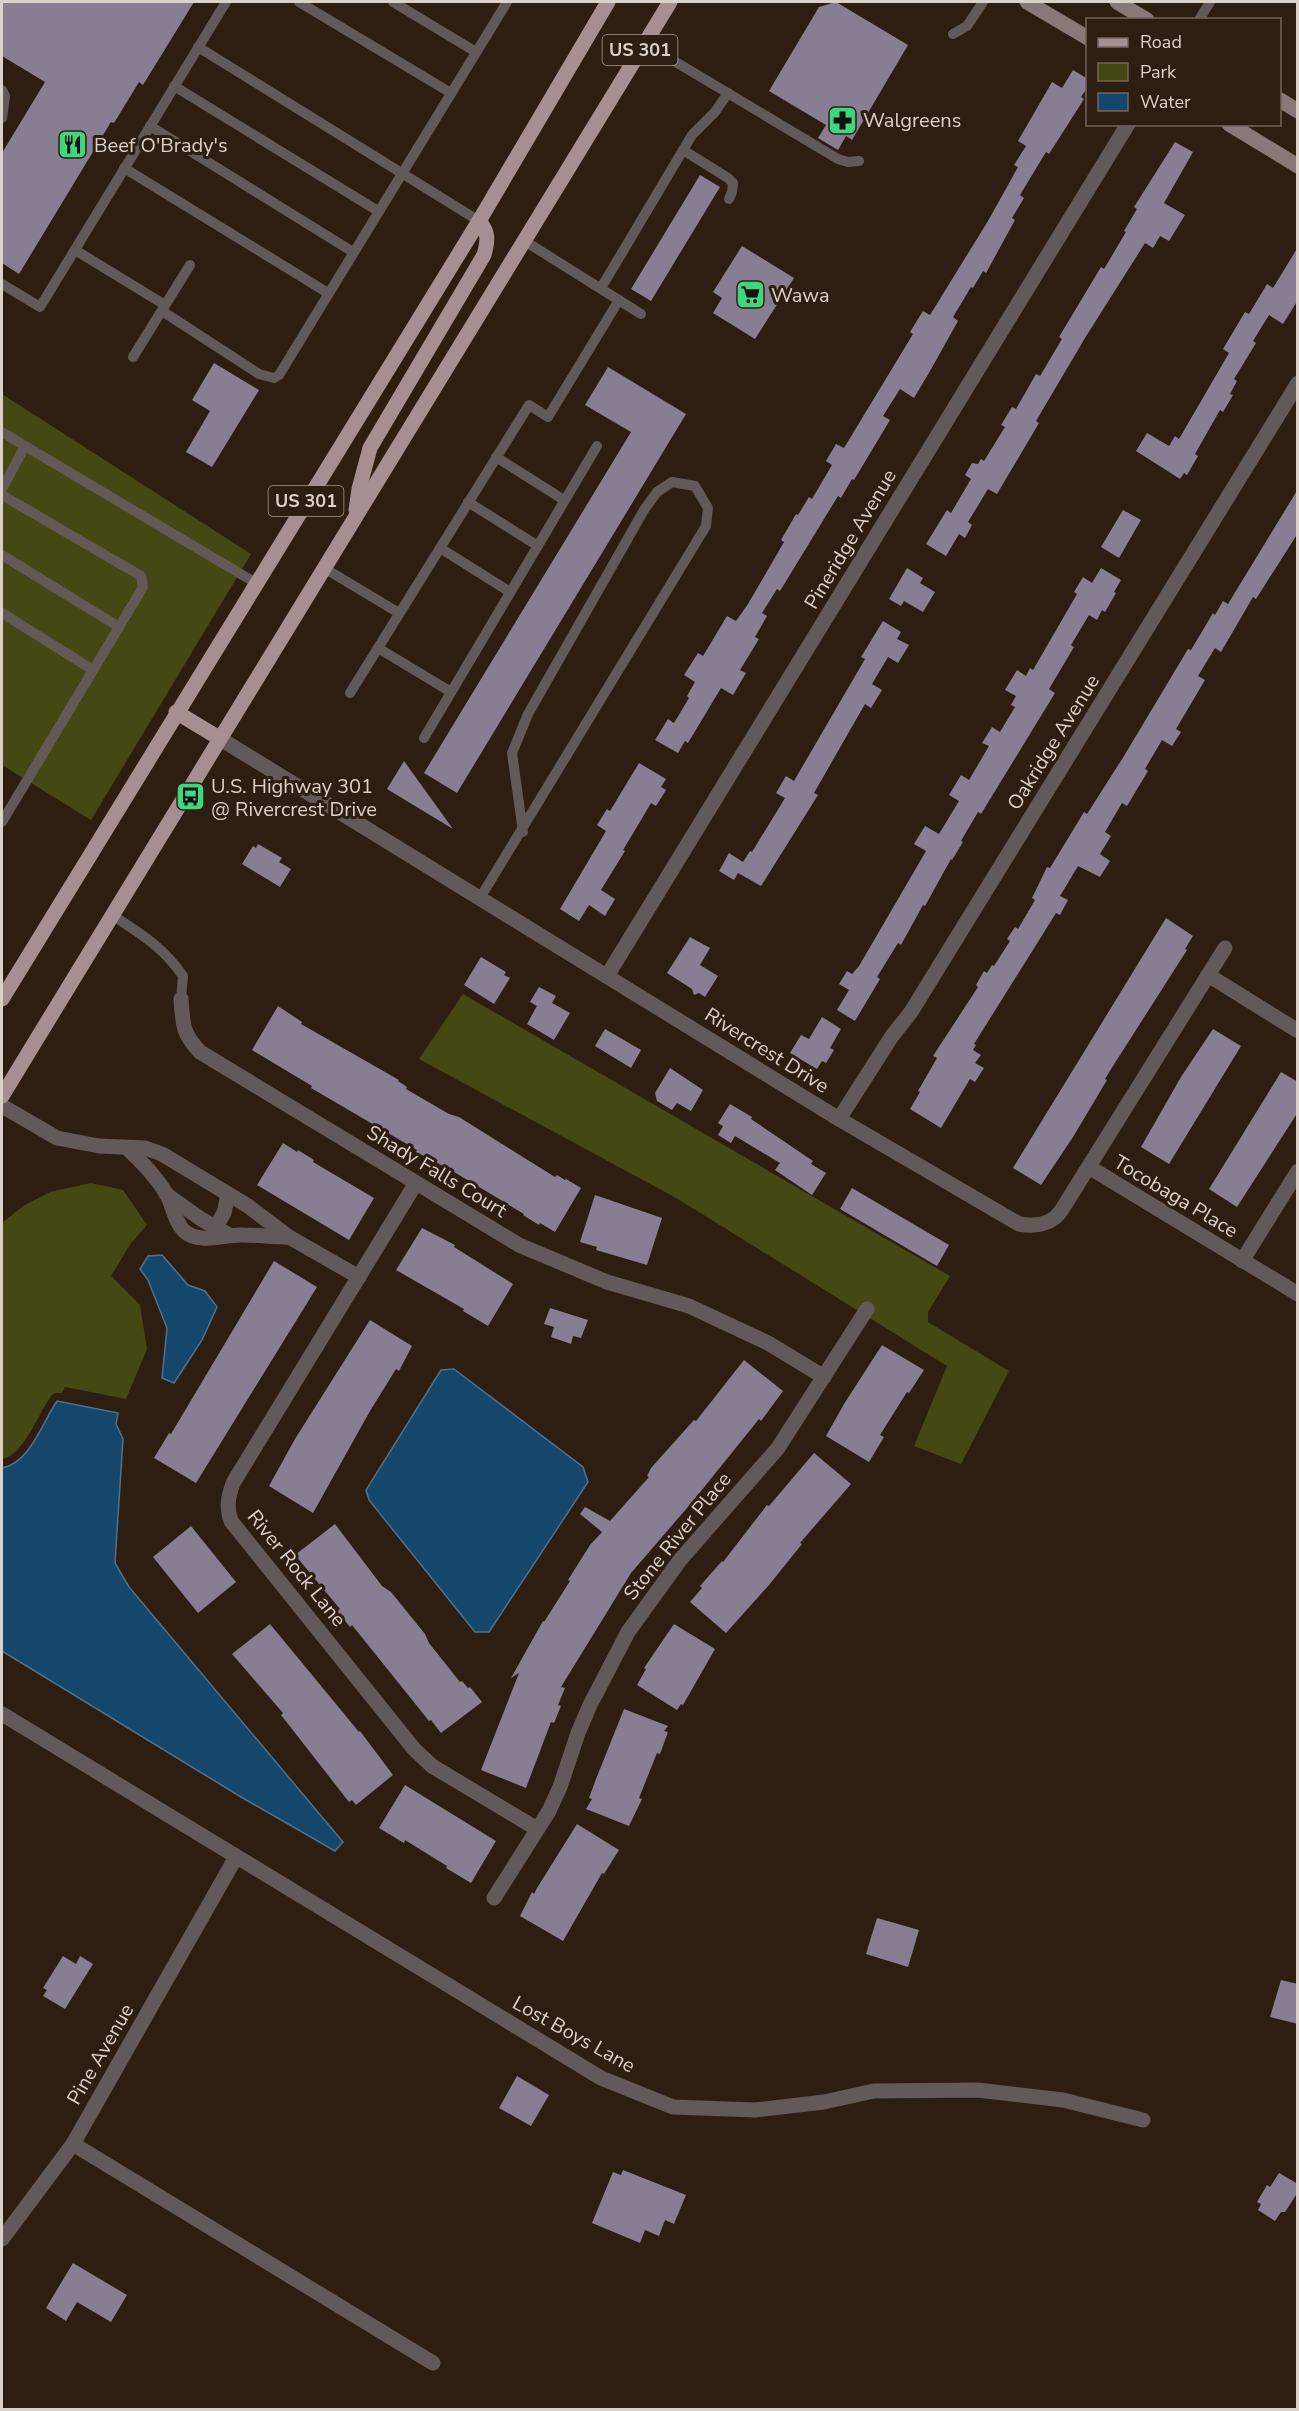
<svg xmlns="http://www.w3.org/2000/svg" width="1299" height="2411" font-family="'Nunito Sans',sans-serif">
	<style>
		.green { fill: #454813 }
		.water { fill: #15476d; stroke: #517089; stroke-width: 1.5 }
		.building { fill: #887d92 }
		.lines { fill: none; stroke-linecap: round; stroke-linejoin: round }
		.lane { stroke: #645959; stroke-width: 10 }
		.street { stroke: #645959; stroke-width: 15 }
		.secondary { stroke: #8a7778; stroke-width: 15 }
		.primary { stroke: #a68f90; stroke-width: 15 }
		.labels { text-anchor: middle; stroke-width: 6; stroke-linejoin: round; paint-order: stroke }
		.shield { fill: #2e1e12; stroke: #a89b92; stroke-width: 1.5 }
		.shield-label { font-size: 18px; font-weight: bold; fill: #dcd1c9 }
		.poi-label { font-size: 20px; fill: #dcd1c9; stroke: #2e1e12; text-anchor: start }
		.street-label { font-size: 20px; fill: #dcd1c9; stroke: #2e1e12 }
	</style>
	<rect width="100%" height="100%" fill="#2e1e12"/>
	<!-- green -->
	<g class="green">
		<polygon points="2,394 251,554 91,820 2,765"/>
		<polygon points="463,994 950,1276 928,1312 928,1322 1009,1371 961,1464 914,1446 947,1366 678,1199 419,1059"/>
		<path d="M91 1183 123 1190 147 1225 131 1243 111 1276 140 1305 147 1349 126 1399 65 1387 62 1393H55L51 1396C39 1413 23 1456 2 1459V1223L23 1206 50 1192Z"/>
	</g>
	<!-- water -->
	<g class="water">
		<polygon points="162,1255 188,1285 205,1291 217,1307 202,1340 174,1383 162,1378 167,1328 148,1280 140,1269 148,1256"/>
		<polygon points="454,1369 583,1467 588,1482 489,1632 475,1632 369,1500 366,1490 441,1370"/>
		<path d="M57 1401 118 1413 116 1424 123 1439 115 1563 129 1587 343 1842 335 1851 241 1797 2 1651V1468C30 1463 42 1423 57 1401Z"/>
	</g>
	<!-- building -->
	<g class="building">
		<polygon points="2,2 194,2 143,85 139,82 114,123 111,122 19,274 2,263 2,153 45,82 2,56"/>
		<polygon points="836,2 908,45 852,140 846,136 838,150 818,138 826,125 769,91 819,7"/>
		<polygon points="1073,70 1088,79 1088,87 1081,97 1084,99 1049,154 1046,152 1020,195 1024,198 1012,218 1015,220 986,273 983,271 973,288 971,287 953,317 958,321 930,371 914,398 900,389 883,416 890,420 854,480 852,479 841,498 838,496 780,591 777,589 762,613 767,616 755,637 759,639 740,670 746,673 733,695 721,688 688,743 685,741 678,753 655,740 668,719 674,723 689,698 687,696 695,682 684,675 698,653 703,656 727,616 736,621 748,604 784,542 781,540 796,514 798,515 809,497 812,499 832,465 826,461 836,444 844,448 913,334 910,332 923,311 930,315 988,221 1018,167 1014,165 1026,146 1018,141 1052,82 1062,88"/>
		<polygon points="1175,142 1193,152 1164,203 1185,215 1169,241 1160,236 1153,248 1145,243 1085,338 1036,421 1039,423 997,494 988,489 968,522 972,525 965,538 959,534 946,556 926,544 947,510 951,513 971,479 965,475 972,463 978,464 981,459 984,461 1005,427 1001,425 1012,407 1016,409 1036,374 1040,376 1062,339 1059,337 1101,267 1104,269 1126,232 1124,231 1137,209 1134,207"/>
		<polygon points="700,175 720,187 651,301 631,289"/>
		<polygon points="742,246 794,278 755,339 713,313 722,298 713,292"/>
		<polygon points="1298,247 1298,300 1283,324 1269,315 1253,341 1256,343 1234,379 1237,381 1230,394 1233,395 1223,412 1220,410 1195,454 1198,456 1187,475 1184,473 1180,479 1136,451 1147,433 1169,446 1175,436 1179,439 1229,353 1223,349 1245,312 1249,314 1267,284 1273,288"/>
		<polygon points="214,363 259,390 212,467 186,452 210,411 192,400"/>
		<polygon points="608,367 686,414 457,793 424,773 631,432 585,405"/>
		<polygon points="1298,489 1298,533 1256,599 1253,597 1221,652 1215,648 1198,676 1205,680 1176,729 1181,732 1172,746 1162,740 1145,769 1148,771 1127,806 1122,803 1105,832 1111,836 1100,854 1110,861 1100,877 1078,866 1060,896 1068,900 1060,915 1056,913 974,1044 976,1045 973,1050 981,1055 975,1063 984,1068 975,1082 970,1079 941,1128 910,1109 920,1092 918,1091 937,1058 933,1056 978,987 976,985 984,971 987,973 992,965 994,966 1010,941 1007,939 1015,927 1018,929 1035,900 1032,898 1047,867 1050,868 1084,812 1087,814 1124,756 1188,649 1191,650 1213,613 1215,615 1223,601 1228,604"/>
		<polygon points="1123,510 1141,520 1119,558 1101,547"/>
		<polygon points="907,568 923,578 920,583 935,592 923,612 904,601 901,606 889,599"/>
		<polygon points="1101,568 1121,580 1114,592 1116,593 1105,612 1102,610 1097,620 1089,615 1071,645 1074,647 1049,689 1055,693 981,814 978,812 961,841 963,842 952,860 951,859 925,906 923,905 901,945 898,943 877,977 880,979 855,1021 837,1010 849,990 839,984 847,971 852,974 859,966 926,851 914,844 925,826 939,834 959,801 949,795 961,775 969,780 989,746 982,743 992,727 1000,732 1015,707 1011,705 1016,696 1005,690 1017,670 1026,676 1030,668 1033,670 1077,594 1074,592 1083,577 1092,583"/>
		<polygon points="883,621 901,632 897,639 909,645 898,663 888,657 872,684 882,690 871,708 865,704 814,793 818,795 761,886 738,873 734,880 719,871 729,853 743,862 750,851 752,852 785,798 776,793 786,776 794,781 865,659 861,657"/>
		<polygon points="404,761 453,829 387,789"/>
		<polygon points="639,763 666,779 661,787 666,790 656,806 651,803 644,815 623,850 625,851 601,890 615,899 605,916 589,905 579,921 560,909 606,831 597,825 607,809 610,811"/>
		<polygon points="258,844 282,858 279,862 291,869 280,887 242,864 253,846 256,848"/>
		<polygon points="1166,918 1193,936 1185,949 1187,950 1113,1066 1105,1079 1107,1080 1073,1137 1041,1185 1013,1168"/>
		<polygon points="690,937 710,948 700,965 718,976 705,997 699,993 694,995 692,989 667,973"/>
		<polygon points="481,957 506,972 504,975 510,978 494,1004 464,985"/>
		<polygon points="539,987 556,996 552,1003 570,1013 554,1040 527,1024 537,1006 530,1002"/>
		<polygon points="278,1006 302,1022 301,1024 399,1080 398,1081 407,1087 406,1089 449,1114 459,1117 555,1177 557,1175 565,1180 566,1179 581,1188 555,1232 540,1223 539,1225 523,1215 524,1214 449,1169 416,1152 417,1150 311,1088 312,1086 252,1050"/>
		<polygon points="822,1017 841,1029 830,1048 834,1050 826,1063 822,1061 817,1069 790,1053 801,1035 809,1039"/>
		<polygon points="605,1029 641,1050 631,1068 595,1046"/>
		<polygon points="1213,1029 1241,1046 1169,1164 1141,1147 1181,1077"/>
		<polygon points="670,1068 703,1090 691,1111 677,1103 672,1110 657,1101 655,1093"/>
		<polygon points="1281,1072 1298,1082 1298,1112 1237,1207 1209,1189"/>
		<polygon points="730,1104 752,1117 751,1119 813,1161 811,1164 826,1173 812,1195 775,1170 780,1163 735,1136 731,1143 718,1135 723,1126 718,1123"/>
		<polygon points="283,1143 297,1152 298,1150 314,1160 313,1162 374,1198 349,1240 257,1185"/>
		<polygon points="852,1188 949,1245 937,1266 840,1209"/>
		<polygon points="595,1195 662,1218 647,1265 596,1250 597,1247 580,1242"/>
		<polygon points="422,1228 455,1245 454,1247 513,1284 488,1326 463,1311 464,1309 396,1270"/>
		<polygon points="274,1261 317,1287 196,1483 154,1458 169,1433 171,1434"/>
		<polygon points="550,1308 588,1320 581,1338 573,1336 571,1344 551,1337 554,1327 544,1324"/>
		<polygon points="370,1320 412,1346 399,1371 396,1369 370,1411 313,1513 269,1486 295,1439"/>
		<polygon points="882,1345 924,1370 909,1393 907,1392 880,1435 884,1437 869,1462 826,1436 844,1404"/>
		<polygon points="744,1360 783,1391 761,1421 759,1419 693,1501 631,1573 561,1687 565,1688 558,1705 561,1706 554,1723 551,1722 526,1788 481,1770 519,1673 511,1678 543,1621 544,1622 570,1581 568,1580 590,1545 602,1532 580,1514 585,1507 610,1521 649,1477 647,1476 651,1468 694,1420 696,1421"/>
		<polygon points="814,1453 851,1484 800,1543 802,1544 769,1585 726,1633 690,1602 702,1588 700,1586 722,1561 723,1562 767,1505 769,1506"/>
		<polygon points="335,1524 382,1586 391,1592 425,1634 429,1643 460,1682 462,1681 468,1688 470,1687 482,1702 441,1733 431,1720 429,1721 352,1625 350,1627 337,1611 340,1609 295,1555"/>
		<polygon points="191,1526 236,1582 198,1613 153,1557"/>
		<polygon points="270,1624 359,1732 360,1731 393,1775 356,1805 352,1800 349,1802 281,1715 283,1713 232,1654"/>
		<polygon points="674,1624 715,1649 683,1705 681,1704 677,1710 637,1685 646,1669 644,1668"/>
		<polygon points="624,1709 668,1726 664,1731 668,1732 660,1754 657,1753 639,1798 642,1799 629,1826 586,1809 592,1799 589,1798 596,1779"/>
		<polygon points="405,1785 496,1841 471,1883 446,1868 447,1866 405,1840 404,1843 379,1828"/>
		<polygon points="577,1824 619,1850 604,1874 602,1873 563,1941 520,1916 532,1892 534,1894 537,1888"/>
		<polygon points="877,1918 919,1930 908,1967 866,1954"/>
		<polygon points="63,1956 76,1964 80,1956 93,1964 65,2009 43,1996 47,1990 43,1988"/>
		<polygon points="1281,1980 1298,1984 1298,2024 1270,2017"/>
		<polygon points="517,2076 549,2095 531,2126 499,2108"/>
		<polygon points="623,2170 686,2195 674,2224 665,2220 659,2236 645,2230 640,2243 592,2223 613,2172 621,2175"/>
		<polygon points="1279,2173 1298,2184 1298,2192 1285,2212 1281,2212 1275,2221 1258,2210 1261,2204 1257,2202 1267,2185 1270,2187"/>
		<polygon points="73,2263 127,2295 111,2322 77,2302 66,2321 46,2308"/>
	</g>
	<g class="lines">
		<!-- lane -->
		<g class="lane">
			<polyline points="299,2 451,93"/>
			<polyline points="393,2 476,52"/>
			<polyline points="1199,20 1210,2"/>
			<polyline points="953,34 967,26 983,2"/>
			<polyline points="644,43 838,159 848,162 859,161"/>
			<polyline points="198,47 479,221"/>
			<polyline points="174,86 378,211"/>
			<polyline points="2,90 5,96 2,118"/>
			<polyline points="150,126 353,252"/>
			<polyline points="683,150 728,178 733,183 732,192 729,199"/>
			<polyline points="124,168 328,293"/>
			<polyline points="523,240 641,314"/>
			<polyline points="75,250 165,305"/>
			<polyline points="2,284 40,307 226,2"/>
			<polyline points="601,288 692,135 715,112 728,93"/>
			<polyline points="162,311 259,374 274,378 279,375 507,2"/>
			<polyline points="133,357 190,265"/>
			<polyline points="2,432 25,446"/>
			<polyline points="496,457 564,500"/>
			<polyline points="2,489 25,446 256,583"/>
			<polyline points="2,495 141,576 143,587 2,822"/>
			<polyline points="468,502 538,546"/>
			<polyline points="440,548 510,592"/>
			<polyline points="2,555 119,627"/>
			<polyline points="324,568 399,613"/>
			<polyline points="2,613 93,670"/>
			<polyline points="378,648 451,692"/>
			<polyline points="350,693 529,405 548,417 619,300"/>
			<polyline points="424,738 597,446"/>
			<polyline points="480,898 706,526 708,508 695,486 672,482 657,492 644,510 528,714 512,753 523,832"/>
			<path d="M112 915C141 934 163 947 183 976L181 999"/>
		</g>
		<!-- street -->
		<g class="street">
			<path d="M219 738 839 1119 1019 1224C1036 1227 1051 1225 1061 1211L1225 948"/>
			<polyline points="1208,975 1298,1031"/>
			<polyline points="607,976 1128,124"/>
			<path d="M181 999C183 1025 182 1033 200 1052L519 1245 607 1282 689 1306 768 1343 824 1377"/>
			<polyline points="2,1106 57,1138 99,1146 145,1148 162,1154 248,1206 289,1237 359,1277"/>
			<polyline points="839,1119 892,1036 911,1012 1298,383"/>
			<path d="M127 1148C141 1161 156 1177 166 1193 173 1205 174 1221 184 1231 200 1245 224 1234 243 1235 258 1235 273 1237 289 1237"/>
			<polyline points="1089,1167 1298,1294"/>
			<path d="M416 1183 233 1483C228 1498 226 1506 231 1521L414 1749 432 1766 537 1829"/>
			<polyline points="166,1194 201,1219 229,1235"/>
			<polyline points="215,1228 224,1213 228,1194"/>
			<polyline points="1242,1261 1298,1171"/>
			<polyline points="2,1714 601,2078 673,2107 755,2110 824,2102 874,2091 978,2090 1063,2100 1143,2120"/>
			<polyline points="494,1898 549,1811 560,1787 578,1733 590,1705 628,1632 680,1560 778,1448 867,1309"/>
			<polyline points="73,2144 433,2363"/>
			<polyline points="2,2239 73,2144 236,1857"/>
		</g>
		<!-- secondary -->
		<g class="secondary">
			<polyline points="1027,2 1088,38"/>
			<polyline points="1117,2 1147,20"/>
			<polyline points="1280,100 1298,111"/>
			<polyline points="1229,124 1298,166"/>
		</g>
		<!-- primary -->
		<g class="primary">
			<path d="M356 510 359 489 370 448 484 255C488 241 489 232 479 221"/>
			<polyline points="176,712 219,738"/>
			<polyline points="2,999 479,221 608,2"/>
			<polyline points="2,1096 670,2"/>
		</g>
	</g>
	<!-- icons -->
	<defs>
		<symbol id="pharmacy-square" viewBox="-11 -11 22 22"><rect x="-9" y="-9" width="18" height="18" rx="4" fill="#3ed77d" stroke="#2e1e12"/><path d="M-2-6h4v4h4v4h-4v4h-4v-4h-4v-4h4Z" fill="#111"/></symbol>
		<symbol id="restaurant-square" viewBox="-11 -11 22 22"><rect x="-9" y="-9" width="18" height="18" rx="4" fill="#3ed77d" stroke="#2e1e12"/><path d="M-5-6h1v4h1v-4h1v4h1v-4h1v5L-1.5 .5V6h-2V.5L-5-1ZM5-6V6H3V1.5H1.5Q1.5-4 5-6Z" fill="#111"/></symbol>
		<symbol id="supermarket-square" viewBox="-11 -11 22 22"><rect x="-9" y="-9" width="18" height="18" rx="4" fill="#3ed77d" stroke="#2e1e12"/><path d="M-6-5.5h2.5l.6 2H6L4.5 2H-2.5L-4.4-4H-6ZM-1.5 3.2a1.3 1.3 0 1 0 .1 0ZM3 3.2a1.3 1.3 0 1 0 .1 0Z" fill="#111"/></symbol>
		<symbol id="bus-square" viewBox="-11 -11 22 22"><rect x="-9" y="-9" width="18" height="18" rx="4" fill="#3ed77d" stroke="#2e1e12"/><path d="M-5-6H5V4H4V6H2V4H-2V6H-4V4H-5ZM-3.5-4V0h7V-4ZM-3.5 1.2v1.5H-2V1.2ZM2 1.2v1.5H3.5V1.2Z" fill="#111"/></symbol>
	</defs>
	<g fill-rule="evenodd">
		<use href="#pharmacy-square" x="826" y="104" width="33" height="33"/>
		<use href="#restaurant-square" x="56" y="128" width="33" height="33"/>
		<use href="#supermarket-square" x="734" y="278" width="33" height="33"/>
		<use href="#bus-square" x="174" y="780" width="33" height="33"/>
	</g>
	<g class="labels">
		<!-- shield labels -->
		<g class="shield">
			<rect x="602.5" y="35" width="75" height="30" rx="4.5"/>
			<rect x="268.5" y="486" width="75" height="30" rx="4.5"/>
		</g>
		<g class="shield-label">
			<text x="640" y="56">US 301</text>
			<text x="306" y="507">US 301</text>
		</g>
		<!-- poi labels -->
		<g class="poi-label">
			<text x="863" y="127">Walgreens</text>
			<text x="94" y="152">Beef O'Brady's</text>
			<text x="771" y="302">Wawa</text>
			<text x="211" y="793">U.S. Highway 301<tspan x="211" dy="23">@ Rivercrest Drive</tspan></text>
		</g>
		<!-- street labels -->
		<g class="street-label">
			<text transform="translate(850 539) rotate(-59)" y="7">Pineridge Avenue</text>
			<text transform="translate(1053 742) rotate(-58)" y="7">Oakridge Avenue</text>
			<text transform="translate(767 1050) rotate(32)" y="7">Rivercrest Drive</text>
			<text transform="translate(437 1171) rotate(31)" y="7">Shady Falls Court</text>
			<text transform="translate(1176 1196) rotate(31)" y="7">Tocobaga Place</text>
			<text transform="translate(677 1536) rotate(-51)" y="7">Stone River Place</text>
			<text transform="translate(297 1568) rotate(51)" y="7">River Rock Lane</text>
			<text transform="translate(574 2034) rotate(29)" y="7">Lost Boys Lane</text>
			<text transform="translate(100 2054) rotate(-60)" y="7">Pine Avenue</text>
		</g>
	</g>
	<!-- border -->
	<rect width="1299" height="2411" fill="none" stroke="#dcd1c9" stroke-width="6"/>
	<!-- legend -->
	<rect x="1086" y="18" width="195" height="108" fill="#2e1e12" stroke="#74665b" stroke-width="1.5"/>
	<rect x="1098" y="38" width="30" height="9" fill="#a68f90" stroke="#74665b" stroke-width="1.5"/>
	<text x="1140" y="48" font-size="18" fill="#dcd1c9">Road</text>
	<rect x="1098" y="63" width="30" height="18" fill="#454813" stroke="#74665b" stroke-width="1.5"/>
	<text x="1140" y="78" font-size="18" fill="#dcd1c9">Park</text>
	<rect x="1098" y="93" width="30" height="18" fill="#15476d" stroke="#74665b" stroke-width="1.5"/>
	<text x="1140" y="108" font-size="18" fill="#dcd1c9">Water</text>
</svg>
